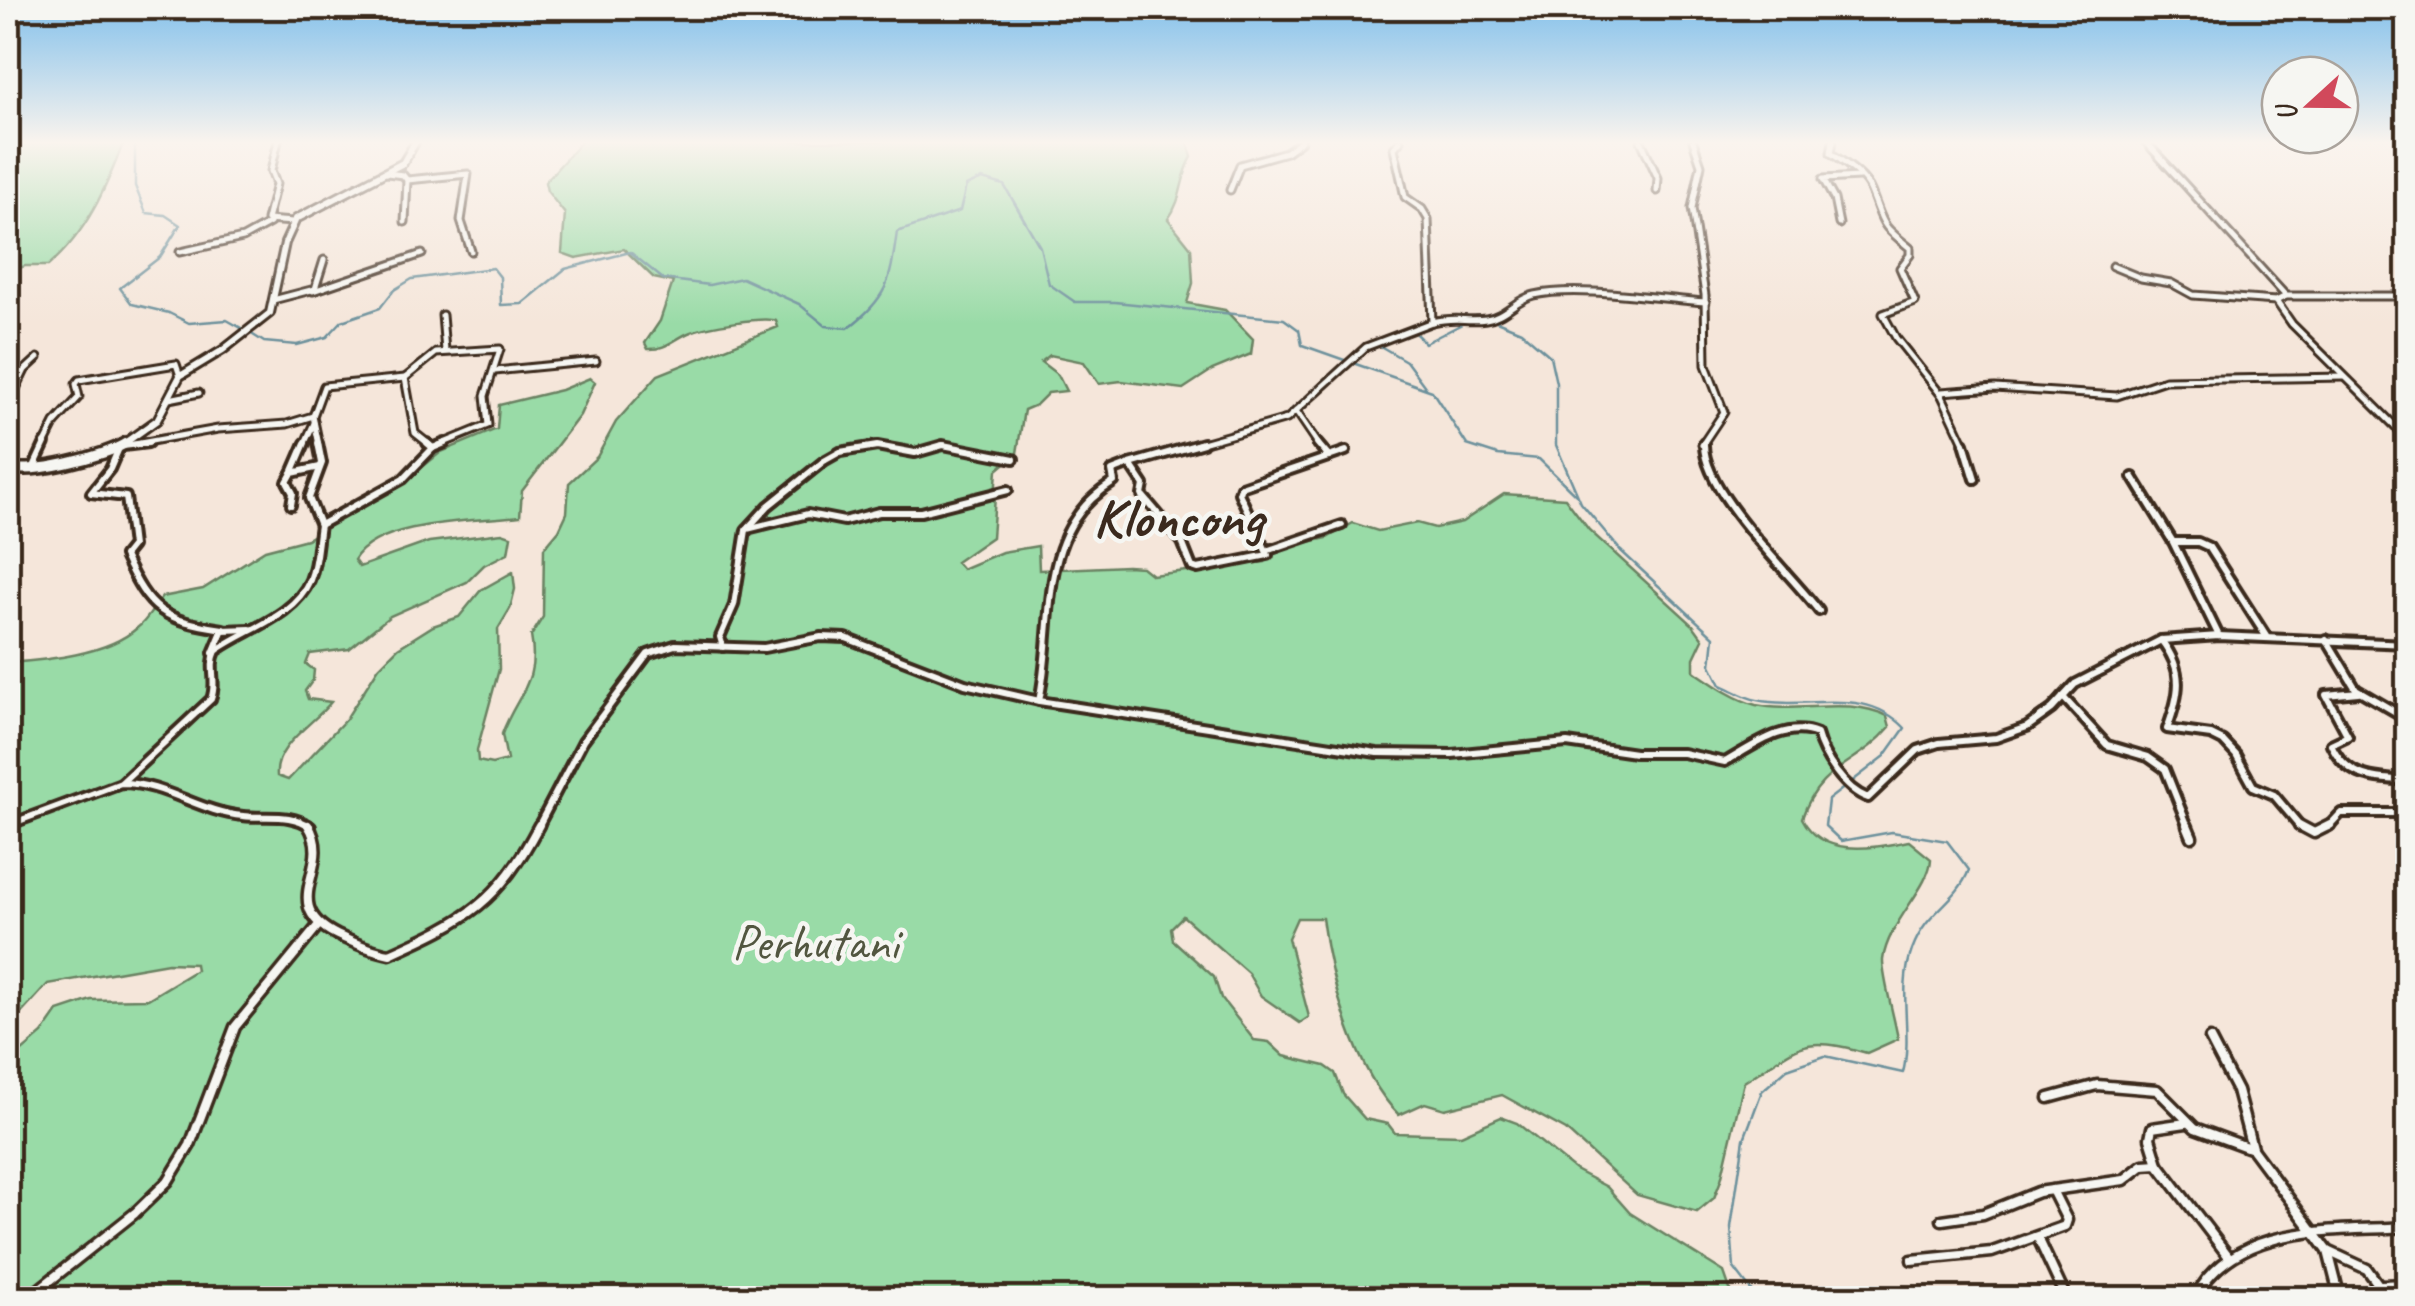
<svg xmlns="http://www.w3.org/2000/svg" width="2415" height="1306" font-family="Caveat,sans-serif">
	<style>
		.green { fill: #99dba7; stroke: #6a8262; stroke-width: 2.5 }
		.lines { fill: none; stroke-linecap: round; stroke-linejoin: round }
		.stream { stroke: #6d919c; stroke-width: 2.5 }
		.street-far2-casing { stroke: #3b2a1e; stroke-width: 11 }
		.street-far1-casing { stroke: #3b2a1e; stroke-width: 14 }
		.street-casing { stroke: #3b2a1e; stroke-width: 15 }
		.secondary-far1-casing { stroke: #3b2a1e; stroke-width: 12 }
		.secondary-casing { stroke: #3b2a1e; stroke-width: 16 }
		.street-far2 { stroke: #f6f6f2; stroke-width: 5 }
		.street-far1 { stroke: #f6f6f2; stroke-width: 6 }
		.street { stroke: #f6f6f2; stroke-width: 8 }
		.secondary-far1 { stroke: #f6f6f2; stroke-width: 6 }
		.secondary { stroke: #f6f6f2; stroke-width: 9 }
		.labels { text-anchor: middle; stroke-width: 9; stroke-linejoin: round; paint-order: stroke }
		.park-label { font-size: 50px; fill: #525640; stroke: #f6f6f2 }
		.quarter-label { font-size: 55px; font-weight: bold; fill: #3b2a1e; stroke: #f6f6f2 }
	</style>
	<rect width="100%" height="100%" fill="#f5e6da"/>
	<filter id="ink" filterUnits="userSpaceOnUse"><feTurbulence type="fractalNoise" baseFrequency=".01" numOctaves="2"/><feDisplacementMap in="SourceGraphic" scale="20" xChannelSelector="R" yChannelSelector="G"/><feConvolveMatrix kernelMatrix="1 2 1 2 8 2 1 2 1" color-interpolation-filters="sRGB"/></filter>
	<g filter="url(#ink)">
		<!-- green -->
		<g class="green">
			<path d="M8 141H124C106 188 87 233 48 266H25L8 272Z"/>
			<path d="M582 141H1187L1192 157C1180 177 1183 199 1168 219L1191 248 1193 283 1187 303 1225 310 1253 339 1251 354 1212 370 1183 389 1121 381 1099 384 1084 362 1050 355 1041 362 1058 375 1066 391 1048 393 1036 405 1024 410 1017 453 997 470 992 537 956 562 962 569 1002 552 1038 546 1039 570 1127 566 1142 567 1152 575 1265 562 1279 548 1327 538 1353 523 1378 531 1417 523 1435 528 1462 522 1504 494 1565 498 1589 530 1693 625 1703 639 1694 658V671C1713 684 1733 699 1756 705 1799 714 1847 696 1887 716L1890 727C1857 766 1820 765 1802 818 1823 859 1872 848 1909 841L1931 859C1930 887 1887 924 1883 960 1882 975 1895 1020 1898 1039L1867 1053C1800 1033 1800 1047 1744 1082L1721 1180 1714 1198 1697 1212 1637 1195 1566 1130 1502 1095 1445 1109 1425 1103 1399 1115C1355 1071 1330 980 1322 918H1297L1288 938 1309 1017 1300 1023 1261 996 1248 973 1183 916 1171 928 1173 940 1214 977 1221 998 1254 1040 1269 1042 1284 1056 1325 1066 1335 1073 1343 1094 1365 1119 1388 1124 1395 1133 1461 1135 1501 1117 1517 1123 1575 1170 1607 1187 1630 1213 1724 1272 1733 1298H8V1063L42 1034 58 1011 91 1000 148 999 196 970 195 964 168 963 48 984 8 1028V663C46 660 107 655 137 628 147 621 154 607 162 597L203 589 265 550 307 539 409 478 441 452 497 429 499 405 561 390 590 378 595 382 580 415 522 491 520 516C477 521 377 520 354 560L359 567 429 542 502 533 511 536 508 553 484 565 467 582 390 616 349 649 310 654 306 664 314 670 313 680 305 691 308 699 331 702C314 724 274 745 277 776L288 780 346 719 379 667 398 648 433 626 459 617 481 590 513 572 515 589 510 609 498 629 499 669 477 750 478 761 492 764 507 760 502 734C516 695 540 683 531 636L543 617 544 548 559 530 567 513 569 483 597 457 616 422 658 375 778 327 776 321C765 316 706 326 691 332 675 338 666 350 648 349L645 343 660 321 673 282 654 278 624 249 576 258 562 253 565 214 547 191 545 182Z"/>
		</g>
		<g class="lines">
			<!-- stream -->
			<g class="stream">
				<polyline points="135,141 135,186 146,213 165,215 180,225 160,257 120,288 132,304 169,313 189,323 227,320 243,329"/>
				<path d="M1494 320 1521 331 1550 356 1556 383V445L1581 503 1621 551 1714 637 1711 665 1721 685C1733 690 1745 698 1757 700 1810 711 1863 684 1905 728L1885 756 1828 800 1825 826 1841 841 1892 832 1947 841 1969 870C1955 905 1927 909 1912 950 1897 991 1913 1032 1903 1073L1825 1056 1787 1069 1762 1091 1744 1139 1731 1227 1734 1268 1757 1298"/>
				<path d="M250 333 264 342 297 345 327 337 342 321 380 308 394 290 412 279 493 268 500 277 501 305 522 304 565 269 630 252 663 279 709 285 742 278 799 304 826 326 848 328C889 297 890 281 897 232L960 211 966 186 982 179 1004 185 1040 247 1049 284 1075 302H1115L1284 319 1299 330 1302 345 1432 391 1467 445 1498 455 1539 459 1576 495"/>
				<polyline points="1426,388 1406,361 1375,343 1409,327 1425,343 1466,322"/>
			</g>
			<defs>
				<g id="street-far2">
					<polyline points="278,141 271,171 276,184 267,220 293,222"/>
					<path d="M1400 141 1394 148 1405 197 1422 209 1428 219 1432 322C1456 316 1466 322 1486 319 1504 317 1516 299 1534 295 1579 285 1658 299 1706 302"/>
					<polyline points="1641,141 1658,178 1657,191"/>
					<polyline points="1693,141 1701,165 1692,208 1705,295 1706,365 1724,412 1702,445"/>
					<path d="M1833 141 1831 153C1844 163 1865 175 1871 191 1885 226 1879 223 1910 248V255L1900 268 1915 302 1883 314 1896 338 1942 396 1965 445"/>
					<polyline points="2145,141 2286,296"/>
					<polyline points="387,173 403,175 407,180 405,222"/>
					<polyline points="407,180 468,174 461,221 471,251"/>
					<polyline points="1230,190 1240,165 1286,152 1301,141"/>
					<polyline points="1839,224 1834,199 1823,179 1859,177"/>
					<polyline points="180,252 243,238 270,223"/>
					<polyline points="2112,266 2141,278 2171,283 2193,295 2276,301"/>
					<polyline points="313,291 422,254"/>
					<polyline points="2408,296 2286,296 2276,301 2292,324 2408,439"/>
					<polyline points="273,300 315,289 324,260"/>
					<polyline points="442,315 445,351"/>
					<polyline points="495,371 596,361"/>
					<polyline points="405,378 436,353 500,349 485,396 488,425 439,445"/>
					<polyline points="1941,392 1995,388 2117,396 2165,380 2344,377"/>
					<polyline points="169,399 199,393"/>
					<polyline points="8,405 25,370 38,358"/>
					<polyline points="1296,411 1319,445"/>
					<polyline points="44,445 55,423 79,397 76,384 79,380 176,364 180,376"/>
					<polyline points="129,445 218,429 287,424 313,416"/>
					<polyline points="304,445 314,423"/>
					<polyline points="319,445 313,416 324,386 405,378 415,433 430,445"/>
					<polyline points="941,445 945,445"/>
					<polyline points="1195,445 1287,419 1366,347 1432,322"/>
				</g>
				<g id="street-far1">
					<polyline points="305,443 292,473 320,467"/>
					<polyline points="318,443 322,463 309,498 320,525"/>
					<polyline points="427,443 433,448"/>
					<polyline points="1317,443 1329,457"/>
					<path d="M1704 443C1702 491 1790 573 1819 611"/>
					<polyline points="1964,443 1975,479"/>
					<polyline points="123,446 148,443"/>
					<path d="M119 448 110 469 91 493 126 497 132 546 124 556C150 612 163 620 223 629L213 653"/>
					<polyline points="1130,464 1203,443"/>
					<polyline points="33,469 45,443"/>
					<polyline points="2133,477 2173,542 2219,636"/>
					<polyline points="291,505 293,493 287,482 292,473"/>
					<polyline points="747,529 808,514 844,521 879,512 921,512 1008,490"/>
					<polyline points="2174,542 2198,542 2209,547 2266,636"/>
					<polyline points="1269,550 1342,525"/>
					<polyline points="223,630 250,629"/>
					<polyline points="2326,639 2356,689 2399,714 2408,729"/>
					<path d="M2161 640C2185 671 2180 694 2167 729L2211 735 2223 741 2236 755 2253 786 2274 795 2301 827"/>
					<polyline points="723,647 720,637 734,605 746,530 768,506 824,461 840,452 877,446 915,453 943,445 1014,459"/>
					<path d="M2358 692 2326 695 2348 736 2331 744C2347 779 2373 778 2408 781"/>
					<polyline points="2063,697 2107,745 2148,757 2165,769 2188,827"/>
					<path d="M1039 701C1056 622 1034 530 1114 482L1112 471 1130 464 1144 485 1142 495 1182 542 1192 567 1198 569 1268 555 1239 493 1241 487 1346 451"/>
					<path d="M122 782 211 699C218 682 208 668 216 651 246 629 294 617 310 580 317 563 317 543 320 525L403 479 433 448 445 443"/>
					<path d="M8 825 121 783C165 783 199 812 243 816 267 819 290 812 311 827"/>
					<path d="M538 827 583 741 648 654 675 645 764 648 821 637 846 638 965 684 1039 701 1377 753 1452 754 1567 743 1635 753H1683L1725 762C1752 747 1786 720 1817 734 1823 757 1845 790 1868 798L1918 750 1939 743 1996 738 2027 727 2052 709 2075 684 2161 640 2219 636 2408 644"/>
					<polyline points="2328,827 2341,813 2408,813"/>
				</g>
				<g id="street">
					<path d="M308 825C335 867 275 904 337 935 354 943 372 951 390 954 468 919 498 903 539 825"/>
					<polyline points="2187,825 2192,837"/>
					<polyline points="2299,825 2314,833 2330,825"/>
					<polyline points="2210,1039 2237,1091 2252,1148"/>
					<polyline points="2049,1098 2097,1085 2157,1090 2195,1128 2252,1149 2328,1251 2367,1269 2388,1298"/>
					<polyline points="2158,1164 2150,1138 2152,1128 2186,1123"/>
					<polyline points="1942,1220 1983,1214 2038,1192 2124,1180 2143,1165 2158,1164 2229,1257"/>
					<polyline points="2038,1238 2066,1298"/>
					<polyline points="2328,1251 2340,1298"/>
					<polyline points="1912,1260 1992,1252 2065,1226 2067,1220 2052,1190"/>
					<polyline points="2381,1285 2408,1284"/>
					<polyline points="28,1298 135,1213 168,1181 190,1145 235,1027 317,927"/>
					<path d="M2195 1298C2234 1222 2334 1232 2408 1227"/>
				</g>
				<polyline id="secondary-far1" points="122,445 157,420 180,376 223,350 270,313 285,243 296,219 403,163 416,141"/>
				<path id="secondary" d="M8 466C25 477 109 455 126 443"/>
			</defs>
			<!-- street-far2 casing -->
			<use href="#street-far2" class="street-far2-casing"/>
			<!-- street-far1 casing -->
			<use href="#street-far1" class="street-far1-casing"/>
			<!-- street casing -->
			<use href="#street" class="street-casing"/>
			<!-- secondary-far1 casing -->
			<use href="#secondary-far1" class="secondary-far1-casing"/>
			<!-- secondary casing -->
			<use href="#secondary" class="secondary-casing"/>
			<!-- street-far2 -->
			<use href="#street-far2" class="street-far2"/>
			<!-- street-far1 -->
			<use href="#street-far1" class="street-far1"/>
			<!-- street -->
			<use href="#street" class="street"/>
			<!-- secondary-far1 -->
			<use href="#secondary-far1" class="secondary-far1"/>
			<!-- secondary -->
			<use href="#secondary" class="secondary"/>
		</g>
	</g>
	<!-- sky -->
	<linearGradient id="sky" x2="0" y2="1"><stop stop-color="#84c1eb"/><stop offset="0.44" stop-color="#faf4ee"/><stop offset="1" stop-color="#faf4ee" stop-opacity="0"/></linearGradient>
	<rect width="2415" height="324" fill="url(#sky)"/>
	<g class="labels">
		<!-- park labels -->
		<g class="park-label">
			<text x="815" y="959">Perhutani</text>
		</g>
		<!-- quarter labels -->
		<g class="quarter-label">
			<text x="1178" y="536">Kloncong</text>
		</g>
	</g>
	<!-- margin -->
	<rect width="2415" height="1306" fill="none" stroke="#f6f6f2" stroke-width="40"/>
	<rect x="20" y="20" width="2375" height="1266" fill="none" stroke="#3b2a1e" stroke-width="4" filter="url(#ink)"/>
	<!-- north arrow -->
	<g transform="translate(2310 105) rotate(249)"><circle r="48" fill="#f6f6f2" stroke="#aba49d" stroke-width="2.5"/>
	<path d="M0-8L18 38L0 25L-18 38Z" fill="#d1495b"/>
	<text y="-15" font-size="28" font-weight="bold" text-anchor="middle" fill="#3b2a1e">U</text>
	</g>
</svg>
